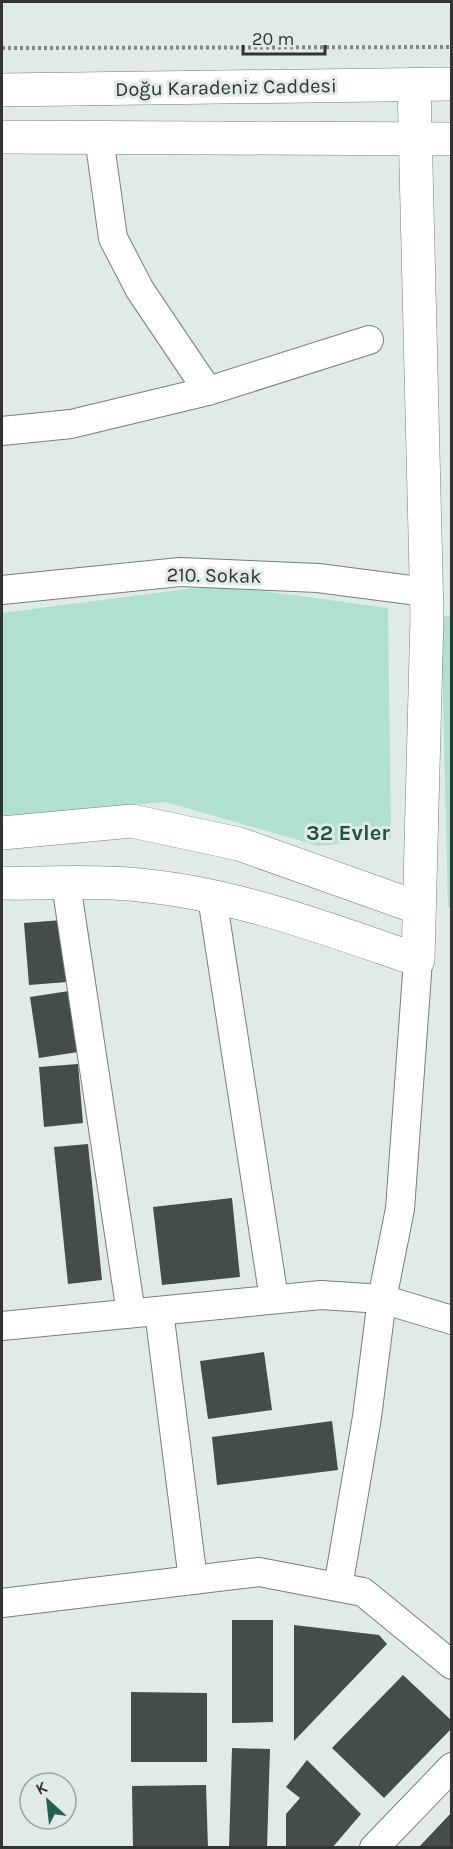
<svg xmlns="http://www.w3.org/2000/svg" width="453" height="1849" font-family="Karla,sans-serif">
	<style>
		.green { fill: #b0e0d0 }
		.building { fill: #444d4a }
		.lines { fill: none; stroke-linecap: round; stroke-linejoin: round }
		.street-casing { stroke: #767f7c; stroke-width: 30 }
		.secondary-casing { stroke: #767f7c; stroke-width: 34 }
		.primary-casing { stroke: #767f7c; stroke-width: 34 }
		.path { stroke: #828886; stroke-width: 4; stroke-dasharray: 3 3; stroke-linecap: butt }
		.street { stroke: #fff; stroke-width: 28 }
		.secondary { stroke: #fff; stroke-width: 33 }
		.primary { stroke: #fff; stroke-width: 33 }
		.labels { text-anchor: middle; stroke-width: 6; stroke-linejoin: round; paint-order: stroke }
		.street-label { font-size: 20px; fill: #313433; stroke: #e0eae7 }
		.quarter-label { font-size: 22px; font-weight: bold; fill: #1f5345; stroke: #e0eae7 }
	</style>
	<rect width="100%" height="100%" fill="#e0eae7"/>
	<!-- green -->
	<g class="green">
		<polygon points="218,585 388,608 391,838 319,846 166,802 2,816 2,613"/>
		<polygon points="441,616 452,616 451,908 448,907"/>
	</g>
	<!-- building -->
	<g class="building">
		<polygon points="62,920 67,982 29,985 24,923"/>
		<polygon points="69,991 78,1052 39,1058 30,997"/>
		<polygon points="78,1064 83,1123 44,1127 39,1067"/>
		<polygon points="88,1144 102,1280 68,1284 54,1147"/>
		<polygon points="232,1198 240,1277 162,1285 153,1207"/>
		<polygon points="264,1352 272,1410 208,1419 200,1361"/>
		<polygon points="332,1421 338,1470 217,1485 212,1437"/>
		<polygon points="232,1620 273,1620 273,1722 232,1723"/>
		<polygon points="294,1625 379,1635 387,1644 294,1741"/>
		<polygon points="403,1675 452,1721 452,1728 384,1798 332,1748"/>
		<polygon points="131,1692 207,1693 207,1762 131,1762"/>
		<polygon points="232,1748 270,1749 267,1848 229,1848"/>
		<polygon points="307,1760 361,1814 332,1848 286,1848 286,1814 300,1798 286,1787"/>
		<polygon points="206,1785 208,1848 133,1848 132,1786"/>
		<polygon points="452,1812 452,1848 418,1848"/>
	</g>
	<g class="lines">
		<defs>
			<g id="street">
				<polyline points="208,391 369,340"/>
				<polyline points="2,431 71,424 208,391 140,290 113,238 99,137"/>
				<polyline points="2,590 180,572 318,578 426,592"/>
				<polyline points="66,884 131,1313"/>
				<polyline points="212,897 274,1299"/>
				<polyline points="159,1311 193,1580"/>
				<polyline points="2,1326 321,1295 382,1299 452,1320"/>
				<polyline points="338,1587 367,1417 382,1299 400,1209 418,960"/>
				<polyline points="2,1603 259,1572 363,1592 452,1665"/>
				<polyline points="374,1848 452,1767"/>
			</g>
			<g id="secondary">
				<polyline points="2,833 132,821 239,844 419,908"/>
				<path d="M2 883C47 884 94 880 139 885 236 894 327 929 418 960L427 616 414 84"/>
			</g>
			<g id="primary">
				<polyline points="2,90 452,84"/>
				<polyline points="2,137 452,139"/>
			</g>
		</defs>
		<!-- street casing -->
		<use href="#street" class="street-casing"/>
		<!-- secondary casing -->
		<use href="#secondary" class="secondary-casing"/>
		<!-- primary casing -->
		<use href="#primary" class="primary-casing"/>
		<!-- path -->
		<polyline class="path" points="2,48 452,47"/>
		<!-- street -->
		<use href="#street" class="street"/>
		<!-- secondary -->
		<use href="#secondary" class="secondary"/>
		<!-- primary -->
		<use href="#primary" class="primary"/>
	</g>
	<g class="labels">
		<!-- street labels -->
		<g class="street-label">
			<text transform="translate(226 87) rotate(-1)" y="7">Doğu Karadeniz Caddesi</text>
			<text transform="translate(214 575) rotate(1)" y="7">210. Sokak</text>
		</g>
		<!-- quarter labels -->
		<g class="quarter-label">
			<text x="348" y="840">32 Evler</text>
		</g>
	</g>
	<!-- border -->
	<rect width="453" height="1849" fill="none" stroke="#313433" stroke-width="6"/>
	<!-- north arrow -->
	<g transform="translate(48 1801) rotate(333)"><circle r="28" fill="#e0eae7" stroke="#9aa19f" stroke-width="1.5"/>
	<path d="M0-4.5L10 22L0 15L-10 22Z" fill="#216352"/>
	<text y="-9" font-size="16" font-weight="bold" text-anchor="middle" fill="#313433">K</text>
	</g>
	<!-- scale -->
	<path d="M243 45v9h82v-9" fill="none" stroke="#313433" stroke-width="3"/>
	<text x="252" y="45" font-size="18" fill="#313433" stroke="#e0eae7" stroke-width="4.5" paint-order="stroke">20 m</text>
</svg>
